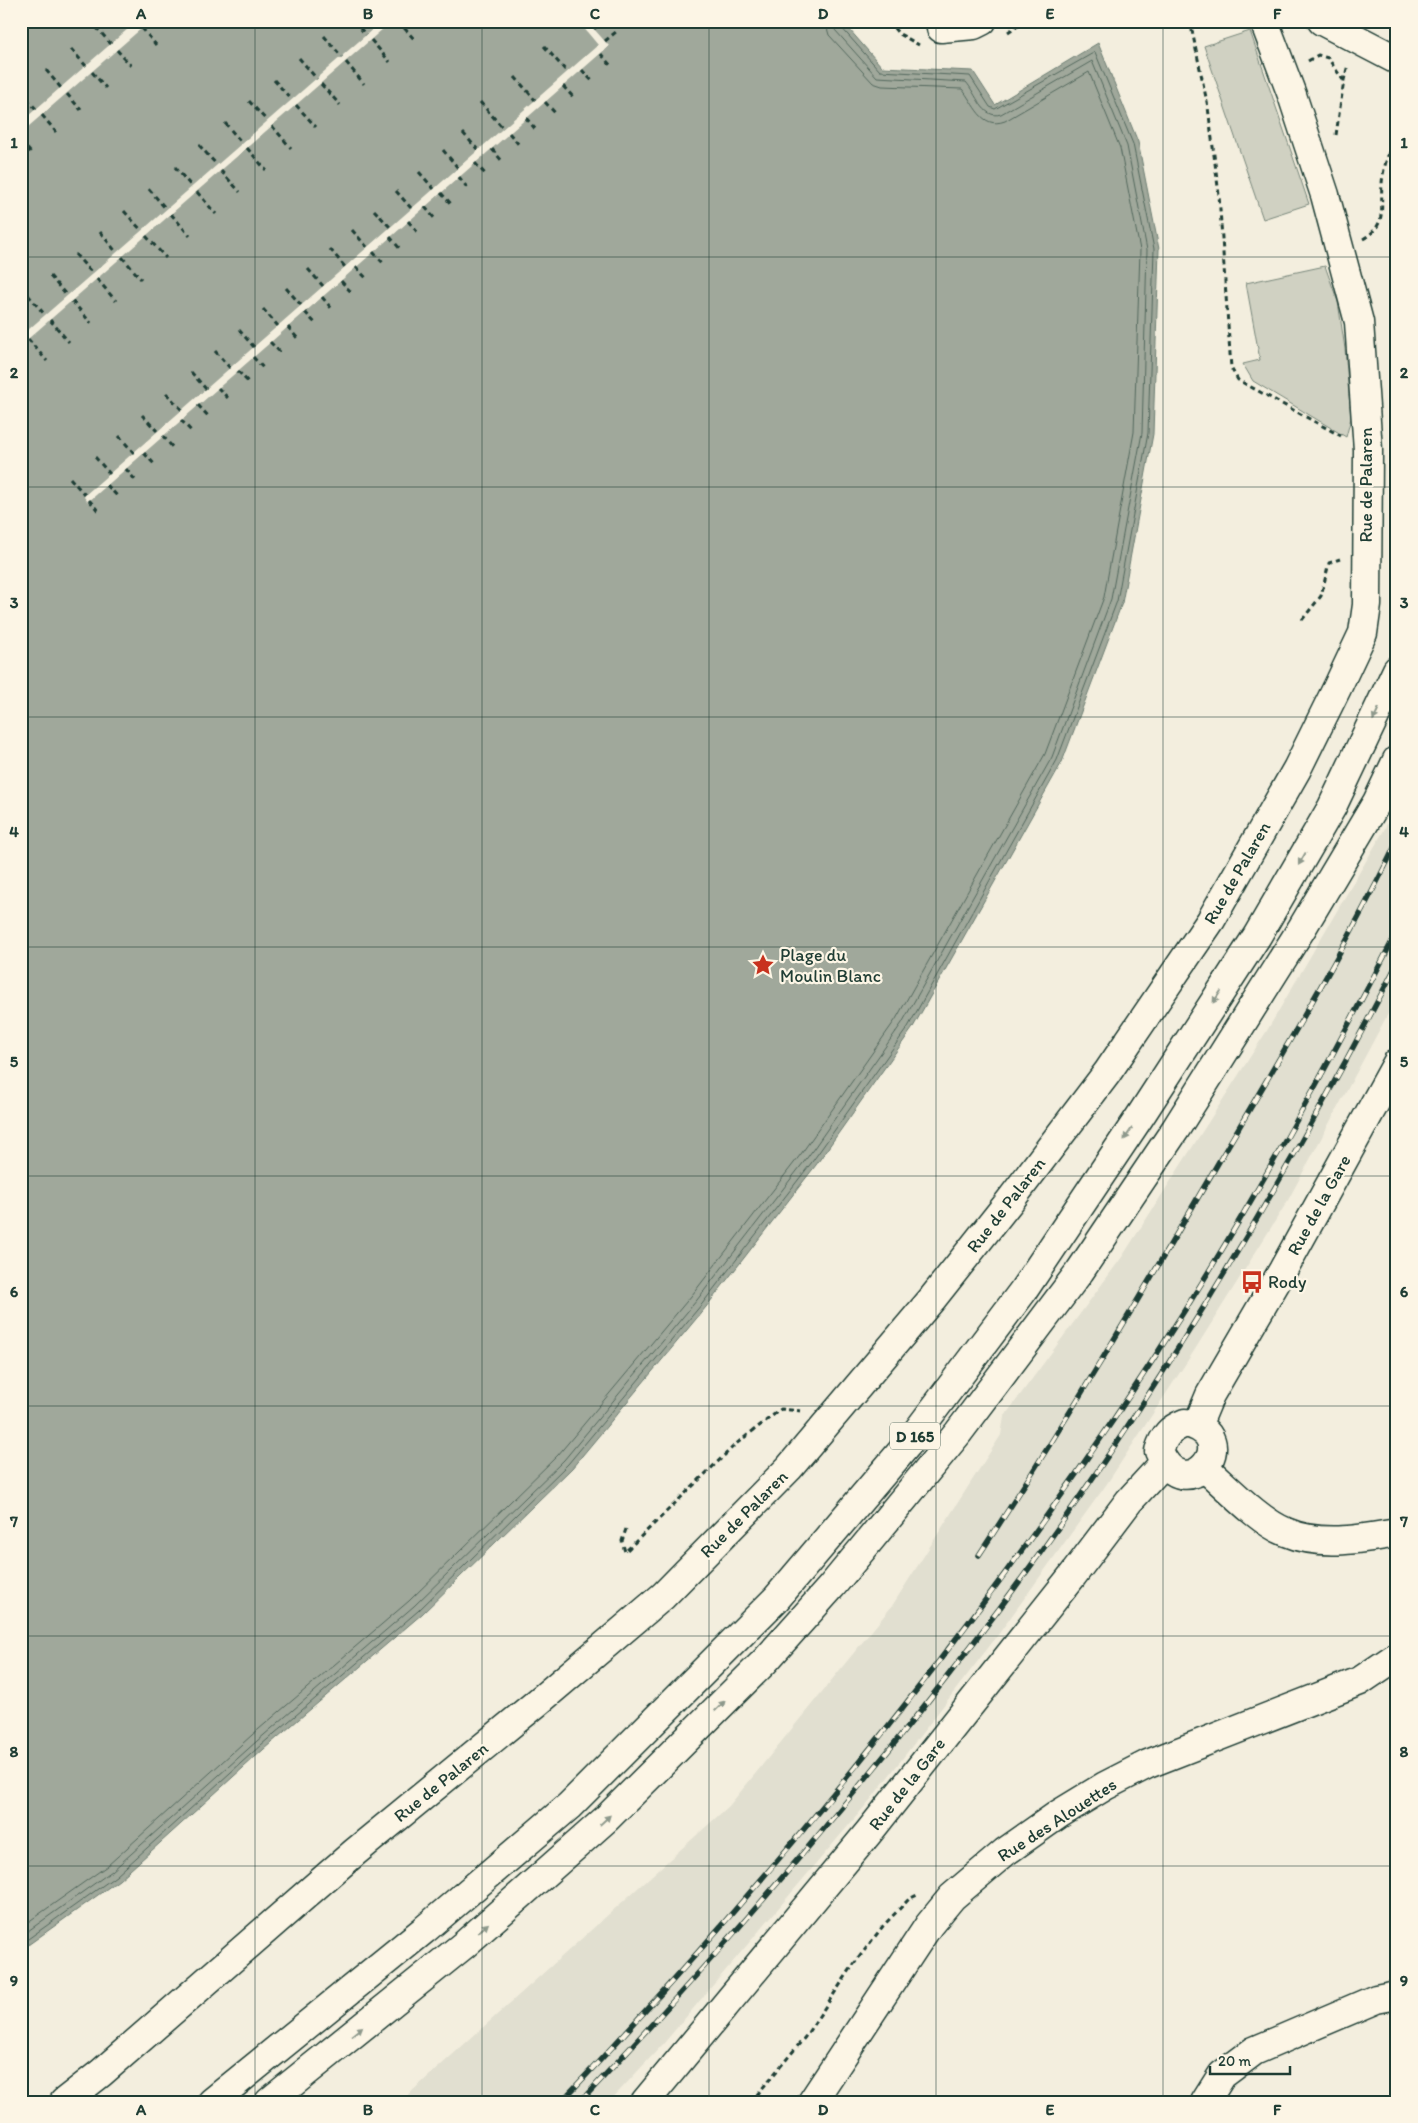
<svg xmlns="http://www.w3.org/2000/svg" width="1418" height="2123" font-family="Itim,sans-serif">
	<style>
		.built { fill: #e1dfd0 }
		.green { fill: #d0d1c2; stroke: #78877b }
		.water { fill: #a0a89b; stroke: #6c7d72 }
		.pier { fill: #f3eede }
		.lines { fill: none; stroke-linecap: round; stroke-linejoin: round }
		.shore { stroke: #53685d; stroke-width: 1 }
		.minor-casing { stroke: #1f3d34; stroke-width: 31 }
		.major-casing { stroke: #1f3d34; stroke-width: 31 }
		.highway-casing { stroke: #1f3d34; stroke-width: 31 }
		.path { stroke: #1f3d34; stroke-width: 3; stroke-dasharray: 5 4; stroke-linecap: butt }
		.minor { stroke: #fcf5e5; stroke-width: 28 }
		.major { stroke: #fcf5e5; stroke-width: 28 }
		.highway { stroke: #fcf5e5; stroke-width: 28 }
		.rail-casing { stroke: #1f3d34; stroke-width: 5.5 }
		.rail { stroke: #fcf5e5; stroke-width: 4; stroke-dasharray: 11; stroke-linecap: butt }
		.oneway { fill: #8e998c }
		.grid { fill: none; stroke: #1f3d34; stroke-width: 1; stroke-opacity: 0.55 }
		.labels { text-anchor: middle; stroke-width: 4.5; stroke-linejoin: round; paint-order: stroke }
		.shield { fill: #fcf5e5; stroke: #617469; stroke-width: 1 }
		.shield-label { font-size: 16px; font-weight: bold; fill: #1f3d34 }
		.street-label { font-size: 18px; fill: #1f3d34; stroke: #fcf5e5 }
		.poi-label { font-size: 18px; fill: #1f3d34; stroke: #fcf5e5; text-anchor: start }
		.neatline { fill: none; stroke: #1f3d34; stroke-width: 2 }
		.grid-label { font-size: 16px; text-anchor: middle; font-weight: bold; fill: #1f3d34 }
	</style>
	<rect width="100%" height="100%" fill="#f3eede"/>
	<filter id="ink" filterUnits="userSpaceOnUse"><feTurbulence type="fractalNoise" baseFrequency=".02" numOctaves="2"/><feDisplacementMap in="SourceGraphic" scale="10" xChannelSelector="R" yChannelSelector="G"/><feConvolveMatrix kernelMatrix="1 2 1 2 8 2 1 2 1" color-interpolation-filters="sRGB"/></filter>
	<g filter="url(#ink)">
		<!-- built -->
		<polygon class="built" points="1397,804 1397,997 1287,1202 1194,1351 1106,1485 995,1639 871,1799 664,2043 609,2102 400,2102 729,1806 892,1606 1001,1435 1004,1417 1122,1257 1268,1029 1383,832"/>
		<!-- green -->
		<g class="green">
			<polygon points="1250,31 1309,204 1263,219 1204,46"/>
			<polygon points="1325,266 1338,302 1345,349 1351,418 1346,437 1253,381 1243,364 1260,360 1246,283"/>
		</g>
		<!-- water -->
		<polygon class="water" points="21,21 842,21 882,67 973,71 995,105 1098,43 1138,142 1159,249 1153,434 1122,603 1062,762 912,1029 816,1165 706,1307 572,1468 422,1614 264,1749 119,1880 21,1950"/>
		<!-- pier -->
		<g class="pier">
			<polygon points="137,21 150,21 21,133 21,122"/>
			<polygon points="382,21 392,21 21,345 21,336"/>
			<polygon points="578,21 587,21 609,46 88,502 84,497 85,495 598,45"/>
		</g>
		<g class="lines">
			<!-- shore -->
			<g class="shore">
				<path d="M21 1927 107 1866 252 1735 409 1601 558 1455 692 1295 801 1154 896 1019 1045 754 1104 597 1134 432 1140 250 1120 148 1089 72 1005 121C981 130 974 103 962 89L882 86 873 83 829 35 825 21"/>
				<path d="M21 1936 112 1871 257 1741 414 1606 564 1460 697 1300 807 1158 902 1023 1052 757 1111 599 1142 433 1147 250 1127 146 1092 61 1001 114C983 120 976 93 966 82L877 77 835 30 833 21"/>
				<polyline points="21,1944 116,1876 261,1745 418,1611 568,1464 702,1304 812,1162 908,1027 1057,760 1117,601 1148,433 1154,249 1133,144 1095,52 995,109 990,107 970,76 880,71 840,26 839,21"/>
			</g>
			<defs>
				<g id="minor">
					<polyline points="1322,21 1397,60"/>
					<polyline points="941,28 974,25 982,21"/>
					<path d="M1205 1468C1227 1487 1260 1522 1286 1532 1321 1547 1361 1539 1397 1533"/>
					<polyline points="64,2102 101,2073 355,1852 538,1702 663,1596 789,1468 932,1299 1009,1202 1107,1073 1211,920 1297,769 1337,688 1363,633 1367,605 1368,450 1359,322 1325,195 1292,95 1264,21"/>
					<polyline points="812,2102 929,1925 952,1897 1005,1852 1059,1814 1105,1786 1148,1764 1360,1681 1397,1656"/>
					<polyline points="1205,2102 1222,2075 1254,2051 1376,1999 1397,1995"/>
				</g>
				<g id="major">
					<path d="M1185 1423C1248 1436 1185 1513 1159 1451 1164 1435 1170 1429 1185 1423Z"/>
					<polyline points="1197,1426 1210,1395 1283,1270 1397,1063"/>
					<polyline points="645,2102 869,1832 1073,1575 1129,1501 1164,1463"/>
				</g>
				<g id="highway">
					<polyline points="212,2102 424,1930 569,1806 776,1599 907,1445 1023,1291 1139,1118 1257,936 1332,807 1397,670"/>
					<polyline points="269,2102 465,1944 606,1819 765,1661 832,1586 958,1433 1080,1271 1175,1130 1302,928 1377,802 1397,760"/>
				</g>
			</defs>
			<!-- minor casing -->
			<use href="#minor" class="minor-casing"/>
			<!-- major casing -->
			<use href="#major" class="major-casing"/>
			<!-- highway casing -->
			<use href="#highway" class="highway-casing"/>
			<!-- path -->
			<g class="path">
				<polyline points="136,21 136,22"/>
				<polyline points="177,21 180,24"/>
				<polyline points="354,21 366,35"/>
				<polyline points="398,21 415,40"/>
				<polyline points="888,21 898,33 919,45"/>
				<polyline points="1190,21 1208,107 1219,195 1231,368 1238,380 1341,436"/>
				<polyline points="96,27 111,44"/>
				<polyline points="142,28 156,45"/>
				<polyline points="594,29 603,21"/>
				<polyline points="1008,32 1024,21"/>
				<polyline points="324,36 342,57"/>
				<polyline points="371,40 390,62"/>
				<polyline points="605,41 617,31"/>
				<polyline points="544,46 567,72"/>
				<polyline points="71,49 86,66"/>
				<polyline points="117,50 131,66"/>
				<polyline points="601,54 611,66"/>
				<polyline points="299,58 317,79"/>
				<polyline points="1308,61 1318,55 1328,58 1343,80"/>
				<polyline points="346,62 364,84"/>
				<polyline points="46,70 61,88"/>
				<polyline points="582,70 593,82"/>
				<polyline points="92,72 106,88"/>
				<polyline points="515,77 535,100"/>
				<polyline points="274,80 292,100"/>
				<polyline points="321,84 340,105"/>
				<polyline points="563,86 574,98"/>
				<polyline points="21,92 36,109"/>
				<polyline points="67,94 81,110"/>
				<polyline points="249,101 267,121"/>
				<polyline points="480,102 503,128"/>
				<polyline points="545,102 556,114"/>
				<polyline points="296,105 316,127"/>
				<polyline points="42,115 56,132"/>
				<polyline points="526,118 537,131"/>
				<polyline points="225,123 242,143"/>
				<polyline points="272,126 291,148"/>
				<polyline points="463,133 478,150"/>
				<polyline points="509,133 520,146"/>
				<polyline points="1336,135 1344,80 1348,65"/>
				<polyline points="21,142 32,154"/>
				<polyline points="199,145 217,165"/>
				<polyline points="247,148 266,170"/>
				<polyline points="492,149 502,161"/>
				<polyline points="443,150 458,168"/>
				<polyline points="475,163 486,175"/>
				<polyline points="175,167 192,187"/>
				<polyline points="221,171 240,192"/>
				<polyline points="419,172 434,189"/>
				<polyline points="459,177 469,190"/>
				<polyline points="149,189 166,209"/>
				<polyline points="396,191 411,208"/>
				<polyline points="197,192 216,214"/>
				<polyline points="441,193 452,205"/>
				<polyline points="425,207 435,219"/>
				<polyline points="374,210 390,227"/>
				<polyline points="124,211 142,231"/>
				<polyline points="171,214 190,236"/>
				<polyline points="408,221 419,234"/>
				<polyline points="352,230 367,247"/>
				<polyline points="100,232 117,253"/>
				<polyline points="146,236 166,258"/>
				<polyline points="390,237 401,250"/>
				<path d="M1363 239C1388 225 1380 207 1382 184 1383 166 1390 149 1397 132"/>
				<polyline points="330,249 345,267"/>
				<polyline points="373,252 384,264"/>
				<polyline points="75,254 93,274"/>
				<polyline points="122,257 141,279"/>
				<polyline points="356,267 366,278"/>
				<polyline points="308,269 323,286"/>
				<polyline points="50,276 67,296"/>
				<polyline points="97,279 116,301"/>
				<polyline points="341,281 351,292"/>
				<polyline points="286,288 301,305"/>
				<polyline points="28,295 45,315"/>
				<polyline points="322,297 332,309"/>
				<polyline points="72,301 91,323"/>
				<polyline points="263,309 278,326"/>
				<polyline points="305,312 315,323"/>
				<polyline points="50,320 69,342"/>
				<polyline points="288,327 298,339"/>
				<polyline points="239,330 254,347"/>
				<polyline points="21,332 23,334"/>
				<polyline points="28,339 47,361"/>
				<polyline points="270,342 281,353"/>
				<polyline points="215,351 230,368"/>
				<polyline points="253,357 264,369"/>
				<polyline points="238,371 248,382"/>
				<polyline points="191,372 206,389"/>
				<polyline points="218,388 229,399"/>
				<polyline points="166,393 182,410"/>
				<polyline points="198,405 209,417"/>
				<polyline points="142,415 157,431"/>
				<polyline points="181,420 192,432"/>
				<polyline points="119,436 134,453"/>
				<polyline points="163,436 173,448"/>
				<polyline points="144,453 155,465"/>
				<polyline points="95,457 110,474"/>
				<polyline points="126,469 136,481"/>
				<polyline points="70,478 85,495"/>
				<polyline points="107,485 118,497"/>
				<polyline points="89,500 100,513"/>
				<polyline points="1302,620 1321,596 1329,563 1340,559"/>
				<polyline points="626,1529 622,1541 625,1552 736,1444 781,1409 801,1411"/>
				<polyline points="751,2102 805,2037 854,1964 883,1926 909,1899 917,1895"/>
			</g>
			<!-- minor -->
			<use href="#minor" class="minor"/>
			<!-- major -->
			<use href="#major" class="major"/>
			<!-- highway -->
			<use href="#highway" class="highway"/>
			<defs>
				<g id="rail">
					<path d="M979 1555C1064 1426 1143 1292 1221 1158 1282 1054 1344 951 1397 842"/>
					<path d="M561 2102C793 1856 1008 1592 1188 1305 1264 1184 1331 1059 1397 932"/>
					<path d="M580 2102C717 1956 849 1805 971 1646 1134 1434 1274 1202 1397 964"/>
				</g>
			</defs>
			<!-- rail casing -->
			<use href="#rail" class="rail-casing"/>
			<!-- rail -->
			<use href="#rail" class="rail"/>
		</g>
		<!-- one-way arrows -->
		<defs><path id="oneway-solid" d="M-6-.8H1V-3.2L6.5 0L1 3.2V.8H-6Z" transform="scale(1.25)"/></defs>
		<g class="oneway">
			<use href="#oneway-solid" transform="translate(1376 714) rotate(115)"/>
			<use href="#oneway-solid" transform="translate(1302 859) rotate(120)"/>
			<use href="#oneway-solid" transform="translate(1217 997) rotate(123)"/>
			<use href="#oneway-solid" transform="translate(1128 1134) rotate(124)"/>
			<use href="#oneway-solid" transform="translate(720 1706) rotate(-45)"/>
			<use href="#oneway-solid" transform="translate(605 1820) rotate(-43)"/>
			<use href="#oneway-solid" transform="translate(483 1928) rotate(-41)"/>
			<use href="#oneway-solid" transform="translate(357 2031) rotate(-39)"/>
		</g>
	</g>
	<!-- grid -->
	<path class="grid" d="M255 21V2102M482 21V2102M709 21V2102M936 21V2102M1163 21V2102M21 257H1397M21 487H1397M21 717H1397M21 947H1397M21 1176H1397M21 1406H1397M21 1636H1397M21 1866H1397"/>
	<!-- icons -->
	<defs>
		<symbol id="sight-bare" viewBox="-9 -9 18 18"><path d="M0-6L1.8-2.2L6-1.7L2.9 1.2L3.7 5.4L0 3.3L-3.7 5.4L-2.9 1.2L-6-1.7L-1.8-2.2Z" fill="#c8321e" stroke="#fcf5e5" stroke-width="2.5" paint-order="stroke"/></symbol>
		<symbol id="bus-bare" viewBox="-9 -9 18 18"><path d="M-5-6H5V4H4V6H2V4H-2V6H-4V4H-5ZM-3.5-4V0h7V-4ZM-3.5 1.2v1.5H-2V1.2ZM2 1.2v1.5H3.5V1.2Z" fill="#c8321e" stroke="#fcf5e5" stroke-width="2.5" paint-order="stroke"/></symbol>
	</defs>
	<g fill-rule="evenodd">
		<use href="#sight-bare" x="747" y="949" width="32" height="32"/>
		<use href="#bus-bare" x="1236" y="1266" width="32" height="32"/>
	</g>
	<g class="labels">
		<!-- shield labels -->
		<rect class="shield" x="890" y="1422.5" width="50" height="27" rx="4"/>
		<g class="shield-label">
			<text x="915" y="1442">D 165</text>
		</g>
		<!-- street labels -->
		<g class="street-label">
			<text transform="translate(1366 485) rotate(-90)" y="6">Rue de Palaren</text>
			<text transform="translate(1237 873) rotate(-60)" y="6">Rue de Palaren</text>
			<text transform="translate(1006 1205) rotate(-52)" y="6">Rue de Palaren</text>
			<text transform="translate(1319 1205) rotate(-61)" y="6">Rue de la Gare</text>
			<text transform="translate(744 1514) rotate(-45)" y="6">Rue de Palaren</text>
			<text transform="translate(441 1782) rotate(-39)" y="6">Rue de Palaren</text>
			<text transform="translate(907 1784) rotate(-52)" y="6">Rue de la Gare</text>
			<text transform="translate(1057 1820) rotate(-33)" y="6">Rue des Alouettes</text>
		</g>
		<!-- poi labels -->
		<g class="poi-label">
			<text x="780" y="961">Plage du<tspan x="780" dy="21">Moulin Blanc</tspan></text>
			<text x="1268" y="1288">Rody</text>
		</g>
	</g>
	<!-- margin -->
	<rect width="1418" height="2123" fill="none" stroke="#fcf5e5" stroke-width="55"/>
	<!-- scale -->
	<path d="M1210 2066v8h80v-8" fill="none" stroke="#1f3d34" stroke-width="2.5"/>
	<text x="1218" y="2066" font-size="15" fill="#1f3d34" stroke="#fcf5e5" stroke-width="4" paint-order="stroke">20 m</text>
	<rect x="28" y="28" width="1362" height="2068" class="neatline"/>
	<g class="grid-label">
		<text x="141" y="19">A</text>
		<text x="368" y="19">B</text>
		<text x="595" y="19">C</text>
		<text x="823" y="19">D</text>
		<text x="1050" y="19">E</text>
		<text x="1277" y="19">F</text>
		<text x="14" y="148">1</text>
		<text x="1404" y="148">1</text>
		<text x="14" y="378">2</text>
		<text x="1404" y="378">2</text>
		<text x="14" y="608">3</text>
		<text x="1404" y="608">3</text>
		<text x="14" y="837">4</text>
		<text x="1404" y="837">4</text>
		<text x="14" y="1067">5</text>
		<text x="1404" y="1067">5</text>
		<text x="14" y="1297">6</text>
		<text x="1404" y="1297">6</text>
		<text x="14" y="1527">7</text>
		<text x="1404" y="1527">7</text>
		<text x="14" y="1757">8</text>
		<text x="1404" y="1757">8</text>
		<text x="14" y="1986">9</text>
		<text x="1404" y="1986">9</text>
		<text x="141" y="2115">A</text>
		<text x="368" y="2115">B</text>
		<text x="595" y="2115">C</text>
		<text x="823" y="2115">D</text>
		<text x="1050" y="2115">E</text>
		<text x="1277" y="2115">F</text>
	</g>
</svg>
